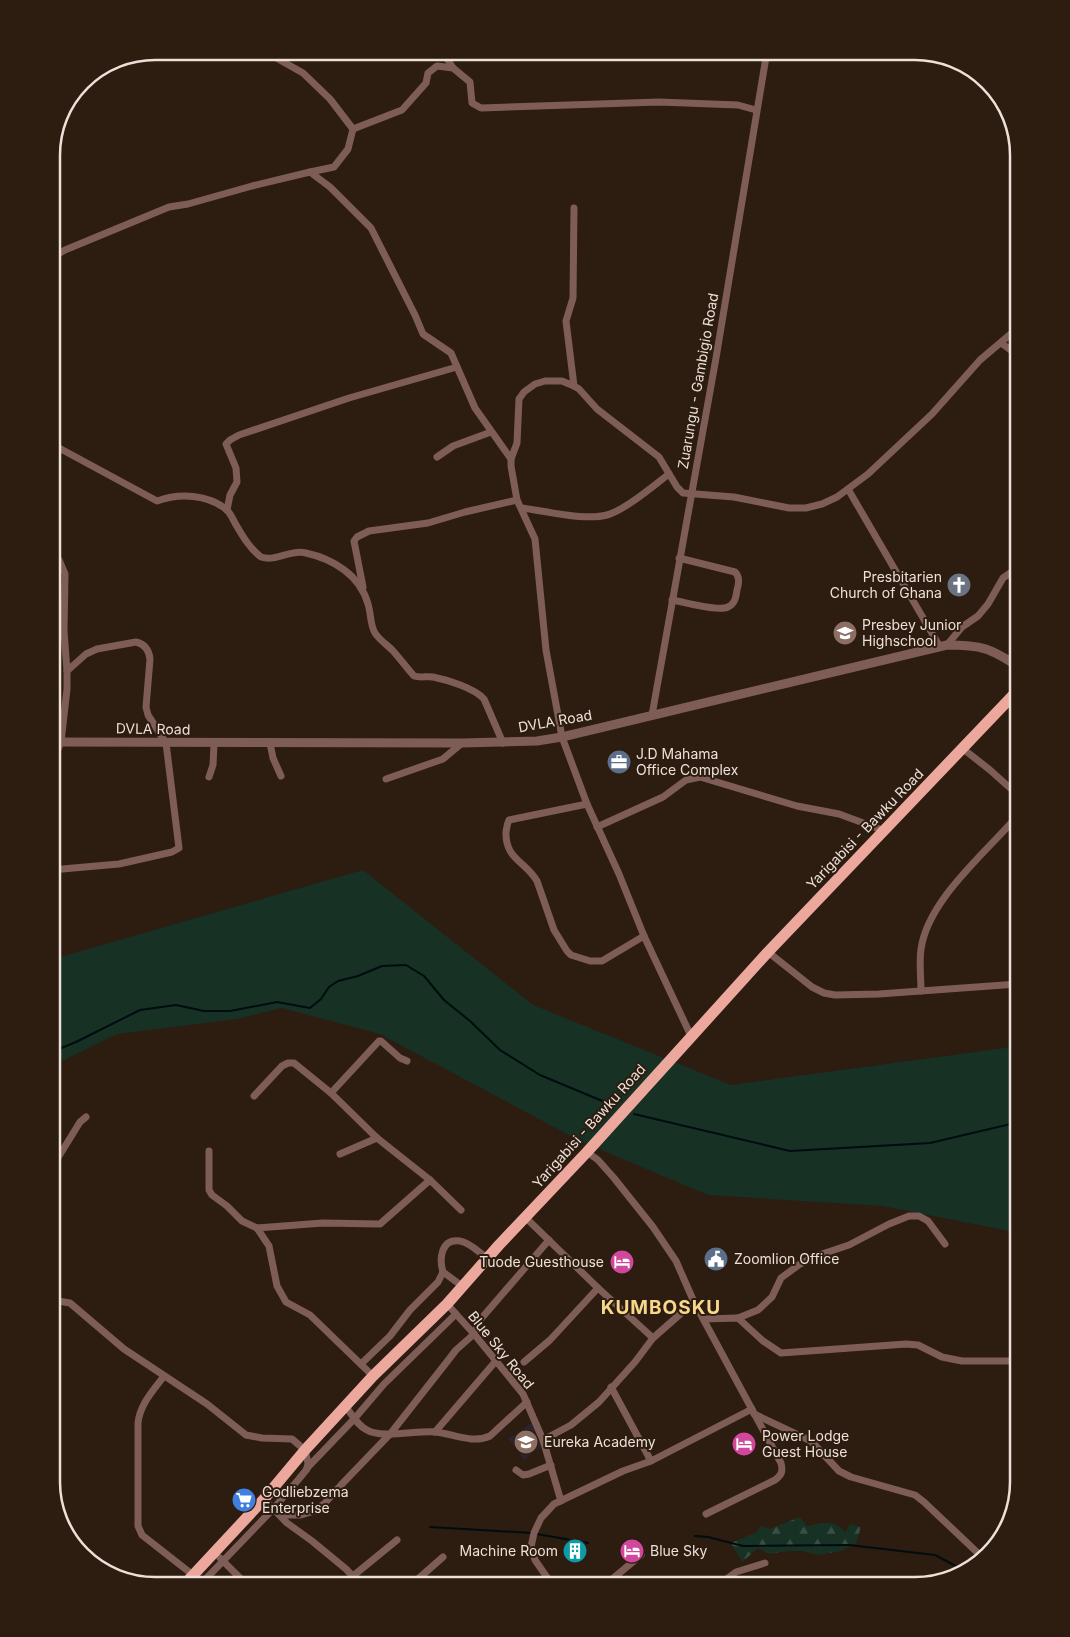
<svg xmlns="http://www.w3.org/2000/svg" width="1070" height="1637" font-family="Inter,sans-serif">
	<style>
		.education { fill: #2c2332 }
		.grass { fill: #183125 }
		.forest { fill: url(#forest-firs) }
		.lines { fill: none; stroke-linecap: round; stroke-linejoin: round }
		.stream { stroke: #000d10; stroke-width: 2 }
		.minor { stroke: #7f5d57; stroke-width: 7 }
		.tertiary { stroke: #7f5d57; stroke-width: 9 }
		.trunk { stroke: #eca89c; stroke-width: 11 }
		.labels { text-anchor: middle; stroke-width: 4; stroke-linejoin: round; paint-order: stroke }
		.street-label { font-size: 14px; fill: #ece0d8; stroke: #2d1c10 }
		.poi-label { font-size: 14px; fill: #ece0d8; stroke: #2d1c10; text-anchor: start }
		.district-label { font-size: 19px; font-weight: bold; letter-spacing: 1px; fill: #f7d78c; stroke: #2d1c10 }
		.rim { fill: none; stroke: #ece0d8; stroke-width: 2.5 }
	</style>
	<defs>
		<pattern id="forest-firs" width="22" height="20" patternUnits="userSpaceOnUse" patternTransform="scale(1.25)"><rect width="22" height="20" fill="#183125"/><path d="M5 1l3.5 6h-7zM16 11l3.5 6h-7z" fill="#3a4f44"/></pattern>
	</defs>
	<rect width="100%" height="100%" fill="#2d1c10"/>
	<!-- education -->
	<polygon class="education" points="533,1422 543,1445 524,1460 508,1439"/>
	<!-- grass -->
	<g class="grass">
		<polygon points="991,91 1008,109 1019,155 1019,166"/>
		<polygon points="363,870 533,1005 731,1085 1019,1046 1019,1233 883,1206 708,1195 580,1141 380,1034 282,1008 237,1019 117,1034 58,1063 51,1071 51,958 64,956"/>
	</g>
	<!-- forest -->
	<path class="forest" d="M800 1517 807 1526C823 1523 836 1518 845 1533L850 1524 861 1527 856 1543 841 1551 818 1555 802 1551H788L769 1554 758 1548 742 1562 731 1543 757 1532 760 1526 770 1529Z"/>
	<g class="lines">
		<!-- stream -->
		<g class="stream">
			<polyline points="51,1054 54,1051 76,1042 140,1010 176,1005 204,1011 230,1011 277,1002 310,1008 321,999 329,987 338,981 358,976 382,966 406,965 424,976 444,1000 470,1021 500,1050 540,1075 612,1105"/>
			<polyline points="634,1114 790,1151 930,1143 1019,1122"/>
			<polyline points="430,1527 532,1533"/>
			<polyline points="537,1534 588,1543"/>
			<polyline points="695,1536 708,1537 743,1546 849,1545 935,1555 965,1571"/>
		</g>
		<!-- minor -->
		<g class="minor">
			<polyline points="264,51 303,73 330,99 353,129 348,149 334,167 310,172"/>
			<polyline points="439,51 448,60 453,68"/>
			<polyline points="353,129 402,110 426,83 428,73 437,66 453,68 470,82 472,103 481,108 659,102 738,105 756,110"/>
			<polyline points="574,208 573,298 566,321 574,386"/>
			<polyline points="51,258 65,250 169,207 188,204 252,186 310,172 330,187 371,228 415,315 423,334 451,353 475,408 511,459"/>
			<polyline points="1001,343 1019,356"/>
			<path d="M51 442 59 448 157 501C179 493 208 494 227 510 230 513 233 519 235 523 242 535 250 549 261 557 277 562 290 549 306 553 333 559 360 575 368 604 371 613 370 625 375 633 380 641 388 645 394 652 401 660 407 668 414 676 420 678 427 676 433 677 448 680 474 688 484 699L503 743"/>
			<polyline points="437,457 453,446 491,432"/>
			<polyline points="848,489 940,647"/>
			<path d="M522 508C545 511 585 521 607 515 625 510 653 486 669 474"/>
			<polyline points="227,510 230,495 237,482 236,468 226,444 230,440 239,435 349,398 457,367"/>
			<polyline points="363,587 354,541 357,537 369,531 428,523 465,512 517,500"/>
			<path d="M672 600C685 602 718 612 728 607 735 604 736 597 737 590 739 583 740 577 735 572L679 558"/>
			<polyline points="947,645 962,627 978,616 988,604 1003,578 1019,567"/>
			<polyline points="652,715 716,358 767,51"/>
			<polyline points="270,743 273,758 281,776"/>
			<polyline points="962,748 990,770 1019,796"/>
			<polyline points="51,766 61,742 67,689 67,671 64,631 65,574 59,560 51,550"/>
			<polyline points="209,777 213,765 214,744"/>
			<polyline points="386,779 443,759 462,743"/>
			<path d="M587 804 509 820C507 824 507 827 506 832 505 859 525 861 537 881L554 930 567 951 571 955 590 961H602L644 936"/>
			<polyline points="597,827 663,797 686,780 700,777 797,806 839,814 885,831"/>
			<path d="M51 870 119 864 172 852 179 848 166 743 148 715 146 707 150 659C149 650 145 644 136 642L97 649 86 654 67 671"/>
			<polyline points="768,952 812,987 824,993 835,995 879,994 1019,984"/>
			<path d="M921 991C921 978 919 963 921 949 928 899 987 852 1019 814"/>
			<polyline points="691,1036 644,936 619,874 587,804 562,737 546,650 535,539 517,500 511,466 511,459 517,443 519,399 524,392 535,384 545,381 562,381 574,386 579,389 597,409 659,457 677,487 683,493 734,497 789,508 806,508 822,504 837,497 868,474 932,414 980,360 1019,327"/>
			<polyline points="331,1093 379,1041 381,1041 400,1058 407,1061"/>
			<polyline points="254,1096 282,1066 288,1063 294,1063 331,1093 377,1138 430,1180 461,1210"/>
			<polyline points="209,1151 209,1190 212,1195 227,1206 242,1221 257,1228 323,1223 380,1224 430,1180"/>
			<path d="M587 1152 598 1160 614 1178 653 1227 676 1261 694 1302 781 1463C783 1471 782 1475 775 1480L706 1514"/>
			<polyline points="340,1154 377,1138"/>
			<polyline points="51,1169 80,1122 86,1117"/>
			<polyline points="526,1218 598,1288 653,1338"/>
			<polyline points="257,1228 269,1246 277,1286 286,1302 310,1315 373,1376"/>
			<polyline points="443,1272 462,1286"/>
			<polyline points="51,1303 58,1301 70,1303 124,1349 207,1404 246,1435 262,1438 292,1439 305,1450 308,1463 307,1469 298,1480 274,1508 199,1586"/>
			<polyline points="447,1304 474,1334 523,1394 543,1440 561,1501"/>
			<polyline points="738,1318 758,1310 772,1297 781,1278 800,1264 816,1256 849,1245 889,1224 909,1216 919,1216 928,1221 945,1244"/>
			<polyline points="704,1319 738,1318 763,1341 781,1353 906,1344 918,1345 942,1357 962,1361 1019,1361"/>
			<polyline points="524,1362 550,1340 598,1288"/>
			<path d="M361 1364 390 1336 410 1310 438 1282 443 1272C439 1259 441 1238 460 1241 469 1242 480 1253 487 1258"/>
			<path d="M164 1376C153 1391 140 1404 138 1423V1526L142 1535 193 1575"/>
			<polyline points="611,1387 651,1461"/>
			<path d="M346 1407C352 1415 358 1426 367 1430 382 1439 418 1430 436 1432 453 1434 473 1444 490 1436L527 1402"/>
			<polyline points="754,1414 811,1441 839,1471 851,1477 915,1495 924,1502 981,1556"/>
			<polyline points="435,1432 495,1362"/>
			<polyline points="543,1440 571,1425 599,1402 635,1362 653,1338 694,1302"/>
			<polyline points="307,1468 355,1418 384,1384 456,1314"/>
			<polyline points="516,1470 523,1475 529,1474 551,1465"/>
			<polyline points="264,1499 287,1523 312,1541 346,1569 362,1586"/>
			<polyline points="280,1515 301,1515 314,1511 325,1503 341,1485 391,1433 446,1363 456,1350 474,1334 480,1320 549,1240"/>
			<polyline points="220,1558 248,1586"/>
			<polyline points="353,1576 397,1540"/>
			<polyline points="410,1586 443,1557"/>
			<polyline points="553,1586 535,1560 531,1547 534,1533 541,1518 554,1504 623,1471 651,1461 752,1409"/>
			<polyline points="604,1586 641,1555"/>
			<polyline points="717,1586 736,1572 765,1563"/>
		</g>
		<!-- tertiary -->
		<path class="tertiary" d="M51 742 462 743 537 741 562 737 947 645C982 645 990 648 1019 667"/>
		<!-- trunk -->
		<polyline class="trunk" points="183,1586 264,1499 305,1450 373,1376 447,1304 499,1245 587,1152 768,952 1019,689"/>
	</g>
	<!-- icons -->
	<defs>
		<symbol id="church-disc" viewBox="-11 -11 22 22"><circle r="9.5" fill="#6b7280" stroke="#2d1c10"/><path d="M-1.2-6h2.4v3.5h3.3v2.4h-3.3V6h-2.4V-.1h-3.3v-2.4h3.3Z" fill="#fff"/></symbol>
		<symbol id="school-disc" viewBox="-11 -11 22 22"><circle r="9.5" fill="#8d6e63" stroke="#2d1c10"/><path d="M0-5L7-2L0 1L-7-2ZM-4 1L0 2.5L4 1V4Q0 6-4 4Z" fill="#fff"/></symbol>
		<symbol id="office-disc" viewBox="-11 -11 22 22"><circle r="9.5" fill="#5c6f8a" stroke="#2d1c10"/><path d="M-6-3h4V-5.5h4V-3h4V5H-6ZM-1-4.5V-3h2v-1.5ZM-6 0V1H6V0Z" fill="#fff"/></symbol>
		<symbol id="civic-disc" viewBox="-11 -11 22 22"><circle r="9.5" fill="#5c6f8a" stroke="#2d1c10"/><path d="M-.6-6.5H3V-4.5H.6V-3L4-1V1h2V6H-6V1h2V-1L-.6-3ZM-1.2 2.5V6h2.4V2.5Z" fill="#fff"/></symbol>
		<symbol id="hotel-disc" viewBox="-11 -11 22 22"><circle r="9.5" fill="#d1479c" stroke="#2d1c10"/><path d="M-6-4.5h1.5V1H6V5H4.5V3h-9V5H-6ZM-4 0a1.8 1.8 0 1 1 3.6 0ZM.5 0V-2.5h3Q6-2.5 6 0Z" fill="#fff"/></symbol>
		<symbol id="supermarket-disc" viewBox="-11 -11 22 22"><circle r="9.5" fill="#3f7fe0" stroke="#2d1c10"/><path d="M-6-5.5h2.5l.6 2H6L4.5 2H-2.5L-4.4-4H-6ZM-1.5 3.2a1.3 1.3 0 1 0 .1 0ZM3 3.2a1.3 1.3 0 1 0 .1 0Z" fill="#fff"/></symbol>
		<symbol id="building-disc" viewBox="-11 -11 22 22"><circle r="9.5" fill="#0f9aa8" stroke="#2d1c10"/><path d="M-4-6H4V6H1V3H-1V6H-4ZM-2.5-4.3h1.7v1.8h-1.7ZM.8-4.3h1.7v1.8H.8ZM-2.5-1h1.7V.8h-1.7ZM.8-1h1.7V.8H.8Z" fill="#fff"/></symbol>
	</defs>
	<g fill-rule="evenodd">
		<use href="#church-disc" x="945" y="571" width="28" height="28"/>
		<use href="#school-disc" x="831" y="619" width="28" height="28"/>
		<use href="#office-disc" x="605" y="748" width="28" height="28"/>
		<use href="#civic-disc" x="702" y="1245" width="28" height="28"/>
		<use href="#hotel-disc" x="608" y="1248" width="28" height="28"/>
		<use href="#school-disc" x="512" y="1428" width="28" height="28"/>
		<use href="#hotel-disc" x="730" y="1430" width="28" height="28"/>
		<use href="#supermarket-disc" x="230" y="1486" width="28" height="28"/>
		<use href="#building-disc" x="561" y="1537" width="28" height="28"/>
		<use href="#hotel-disc" x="618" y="1537" width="28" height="28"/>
	</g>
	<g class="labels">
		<!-- street labels -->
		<g class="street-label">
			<text transform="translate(698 381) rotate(-80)" y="5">Zuarungu - Gambigio Road</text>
			<text transform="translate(555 721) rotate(-10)" y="5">DVLA Road</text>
			<text transform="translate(153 729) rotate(1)" y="5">DVLA Road</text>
			<text transform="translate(865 829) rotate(-46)" y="5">Yarigabisi - Bawku Road</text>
			<text transform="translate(589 1126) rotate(-48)" y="5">Yarigabisi - Bawku Road</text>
			<text transform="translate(501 1350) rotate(51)" y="5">Blue Sky Road</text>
		</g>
		<!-- poi labels -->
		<g class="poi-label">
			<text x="942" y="582" text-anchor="end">Presbitarien<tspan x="942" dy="16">Church of Ghana</tspan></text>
			<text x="862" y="630">Presbey Junior<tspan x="862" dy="16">Highschool</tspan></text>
			<text x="636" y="759">J.D Mahama<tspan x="636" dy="16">Office Complex</tspan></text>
			<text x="734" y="1264">Zoomlion Office</text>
			<text x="604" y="1267" text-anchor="end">Tuode Guesthouse</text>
			<text x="762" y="1441">Power Lodge<tspan x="762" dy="16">Guest House</tspan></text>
			<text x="544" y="1447">Eureka Academy</text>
			<text x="262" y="1497">Godliebzema<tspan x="262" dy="16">Enterprise</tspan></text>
			<text x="558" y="1556" text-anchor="end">Machine Room</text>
			<text x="650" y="1556">Blue Sky</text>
		</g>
		<!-- district labels -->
		<g class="district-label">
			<text x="661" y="1314">KUMBOSKU</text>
		</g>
	</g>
	<!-- crop -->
	<path d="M0 0H1070V1637H0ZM155 60H915A95 95 0 0 1 1010 155V1482A95 95 0 0 1 915 1577H155A95 95 0 0 1 60 1482V155A95 95 0 0 1 155 60Z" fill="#2d1c10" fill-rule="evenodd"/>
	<path class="rim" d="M155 60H915A95 95 0 0 1 1010 155V1482A95 95 0 0 1 915 1577H155A95 95 0 0 1 60 1482V155A95 95 0 0 1 155 60Z"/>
</svg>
